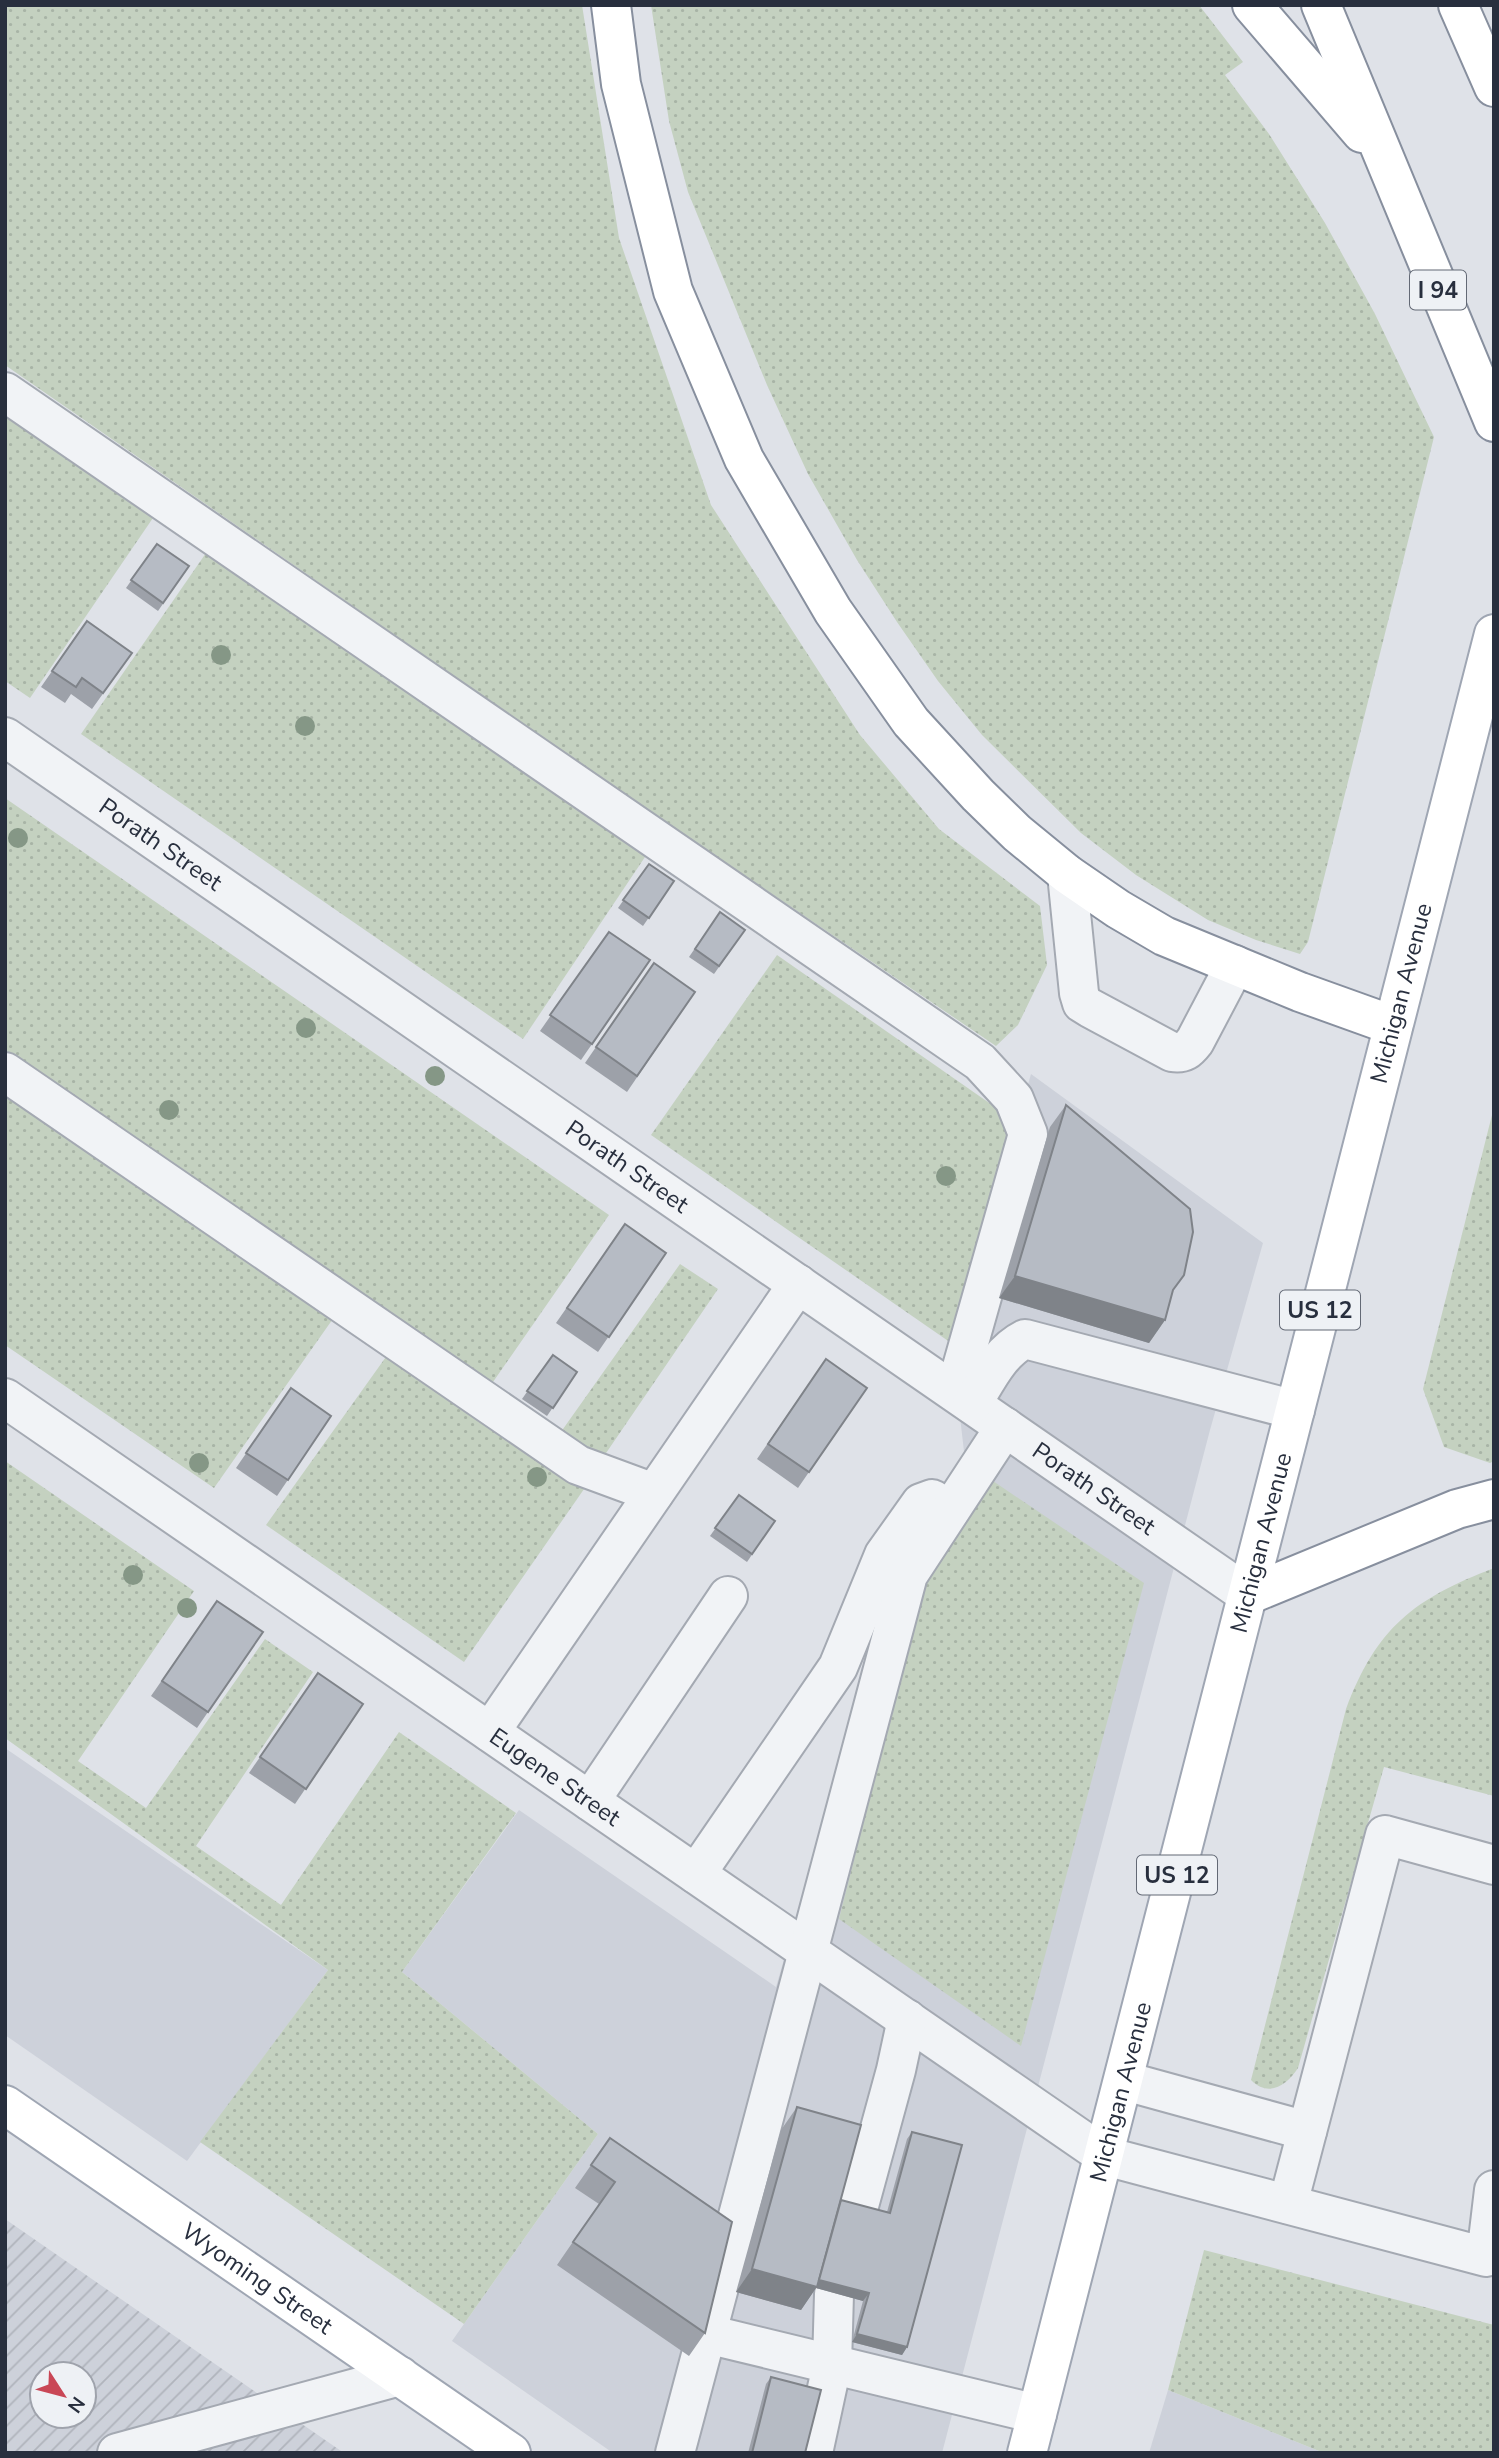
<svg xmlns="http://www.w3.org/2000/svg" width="1499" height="2458" font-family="'Nunito Sans',sans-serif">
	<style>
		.built { fill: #cdd1da }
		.industrial { fill: url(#industrial-furrows); fill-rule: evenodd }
		.grass { fill: url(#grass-dots) }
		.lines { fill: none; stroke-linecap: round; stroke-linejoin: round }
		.minor-casing { stroke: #a4a9b2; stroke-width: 42 }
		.major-casing { stroke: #9fa6b3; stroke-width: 42 }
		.highway-casing { stroke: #878f9e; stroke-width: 42 }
		.minor { stroke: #f1f3f6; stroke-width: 38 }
		.major { stroke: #fff; stroke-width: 38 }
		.highway { stroke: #fff; stroke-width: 38 }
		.tree { fill: #859786 }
		.wall { fill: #9da1a9 }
		.shaded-wall { fill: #7f8389 }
		.building { fill: #b6bbc4; stroke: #7f8389; stroke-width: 2 }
		.labels { text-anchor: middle; stroke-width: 6; stroke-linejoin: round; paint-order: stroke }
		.shield { fill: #eef1f5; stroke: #636975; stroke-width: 2 }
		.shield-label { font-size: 23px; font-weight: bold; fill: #282f3e }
		.street-label { font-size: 24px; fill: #282f3e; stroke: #eef1f5 }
	</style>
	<defs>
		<pattern id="industrial-furrows" width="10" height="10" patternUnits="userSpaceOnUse" patternTransform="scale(1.75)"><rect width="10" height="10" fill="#cdd1da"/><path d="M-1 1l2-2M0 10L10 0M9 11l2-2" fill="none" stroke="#b0b4bc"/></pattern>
		<pattern id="grass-dots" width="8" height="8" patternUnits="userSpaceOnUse" patternTransform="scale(1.75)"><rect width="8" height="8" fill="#c4d1c0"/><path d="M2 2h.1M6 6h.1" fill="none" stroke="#a8b4a6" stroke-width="1.8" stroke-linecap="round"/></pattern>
	</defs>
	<rect width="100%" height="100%" fill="#dfe2e8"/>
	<!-- built -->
	<g class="built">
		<polygon points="1031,1074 1263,1243 1210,1430 942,2453 613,2453 452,2341 598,2134 402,1972 519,1810 776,1987 898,1563 965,1460 952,1348"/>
		<polygon points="5,1748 328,1970 187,2161 5,2035"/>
		<polygon points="1168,2390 1324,2453 1149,2453"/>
	</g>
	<!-- industrial -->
	<path class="industrial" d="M5 2219 344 2453H5ZM42 2374H84V2416H42Z"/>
	<!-- grass -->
	<g class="grass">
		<polygon points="5,5 582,5 619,238 711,505 860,735 939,829 1040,906 1047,965 1018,1025 996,1046 595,774 5,365"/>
		<polygon points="651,5 1199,5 1243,62 1225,75 1269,134 1325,223 1375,314 1434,437 1308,942 1300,954 1256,940 1208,920 1136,875 1081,833 982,735 938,681 897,622 857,560 808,474 767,385 688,192 669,121"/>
		<polygon points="5,414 155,515 30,698 5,681"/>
		<polygon points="206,553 647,854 523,1039 81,734"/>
		<polygon points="5,798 609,1215 477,1405 546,1453 680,1264 718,1289 602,1459 591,1479 464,1662 266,1525 403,1333 349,1296 214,1488 5,1345"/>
		<polygon points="777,955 1018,1123 954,1345 651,1135"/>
		<polygon points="1494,1107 1494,1461 1490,1463 1444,1447 1423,1389"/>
		<polygon points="5,1461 194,1591 78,1761 146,1808 265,1639 313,1672 196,1846 281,1905 399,1732 516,1813 402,1972 598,2134 464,2324 200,2142 328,1970 5,1738"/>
		<polygon points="993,1481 1144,1583 1021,2046 839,1919 923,1585 987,1482"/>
		<path d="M1494 1568V1796L1384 1767 1298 2068C1287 2085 1269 2098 1251 2080L1346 1709C1377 1627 1414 1599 1494 1568Z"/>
		<polygon points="1204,2250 1494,2325 1494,2453 1324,2453 1168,2390"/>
	</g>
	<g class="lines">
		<defs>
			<g id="minor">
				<polyline points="5,392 980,1062 1014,1099 1028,1134 955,1392"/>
				<path id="s1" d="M5 737 1248 1595"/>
				<path d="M1067 874 1079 993 1082 1003 1090 1008 1172 1052C1184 1054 1188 1050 1195 1041L1235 965"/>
				<polyline points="5,1072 578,1465 654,1493"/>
				<path id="s2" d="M5 1398 1105 2156 1486 2257 1494 2190"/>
				<path d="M972 1404C987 1380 999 1352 1025 1339L1295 1410"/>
				<polyline points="490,1732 798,1284"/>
				<polyline points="590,1801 728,1596"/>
				<polyline points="696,1874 838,1667 884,1555 921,1503 932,1499 950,1510"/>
				<polyline points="1125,2081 1307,2131"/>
				<polyline points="1288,2204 1385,1835 1494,1865"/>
				<polyline points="857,2213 896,2070 907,2019"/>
				<polyline points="707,2334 1037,2414"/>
				<polyline points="117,2453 400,2376"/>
				<polyline points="675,2453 908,1575 1005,1427"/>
				<polyline points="813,2453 832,2365 834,2294"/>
			</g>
			<g id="major">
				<path id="s3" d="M5 2105 511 2453"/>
				<path id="s4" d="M1027 2453C1186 1847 1336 1240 1494 634"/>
			</g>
			<g id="highway">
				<polyline points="611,5 621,84 673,291 744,459 833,611 911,722 978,795 1017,833 1067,874 1118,909 1164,936 1300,992 1392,1025"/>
				<polyline points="1252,5 1362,133"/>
				<polyline points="1321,5 1494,422"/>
				<polyline points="1458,5 1494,87"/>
				<polyline points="1248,1595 1457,1509 1494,1499"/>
			</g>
		</defs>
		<!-- minor casing -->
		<use href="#minor" class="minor-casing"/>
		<!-- major casing -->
		<use href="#major" class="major-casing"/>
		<!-- highway casing -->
		<use href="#highway" class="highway-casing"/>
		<!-- minor -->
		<use href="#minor" class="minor"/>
		<!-- major -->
		<use href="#major" class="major"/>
		<!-- highway -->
		<use href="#highway" class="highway"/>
	</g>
	<!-- trees -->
	<g class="tree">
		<circle cx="221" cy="655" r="10"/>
		<circle cx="305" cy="726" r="10"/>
		<circle cx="18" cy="838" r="10"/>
		<circle cx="306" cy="1028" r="10"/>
		<circle cx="435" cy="1076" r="10"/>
		<circle cx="169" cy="1110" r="10"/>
		<circle cx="946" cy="1176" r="10"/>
		<circle cx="199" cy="1463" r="10"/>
		<circle cx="537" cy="1477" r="10"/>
		<circle cx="133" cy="1575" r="10"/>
		<circle cx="187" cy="1608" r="10"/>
	</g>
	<!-- wall -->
	<g class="wall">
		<polygon points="157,544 189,566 158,611 126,588"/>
		<polygon points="87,621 132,653 92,709 71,694 65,703 41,687"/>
		<polygon points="649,864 674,881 643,926 618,908"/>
		<polygon points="720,912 745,930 714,974 689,957"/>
		<polygon points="609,932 650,960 581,1060 540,1031"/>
		<polygon points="654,963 695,992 627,1092 585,1063"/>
		<polygon points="1066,1105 1173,1291 1165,1320 1149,1343 999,1298 1050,1127"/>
		<polygon points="625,1224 666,1253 598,1352 556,1323"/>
		<polygon points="553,1355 577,1372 547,1416 522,1399"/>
		<polygon points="826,1359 809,1472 798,1488 757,1459"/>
		<polygon points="291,1388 331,1416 277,1496 236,1468"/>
		<polygon points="739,1495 775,1521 747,1562 710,1536"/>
		<polygon points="217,1601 263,1632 197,1728 151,1696"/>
		<polygon points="318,1673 363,1704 295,1804 249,1773"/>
		<polygon points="797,2107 841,2200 887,2212 907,2139 912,2132 907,2347 902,2355 852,2342 863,2301 816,2288 801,2310 736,2292 781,2130"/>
		<polygon points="610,2138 705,2333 689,2356 557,2265 599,2204 575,2188"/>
		<polygon points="771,2377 805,2453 748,2453 766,2384"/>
	</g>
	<!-- shaded-wall -->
	<g class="shaded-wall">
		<polygon points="1015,1276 1165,1320 1149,1343 999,1298"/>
		<polygon points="752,2269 813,2278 869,2293 863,2301 816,2288 801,2310 736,2292"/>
		<polygon points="857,2334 907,2347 902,2355 852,2342"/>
	</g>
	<!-- building -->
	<g class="building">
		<polygon points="157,544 189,566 163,603 131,580"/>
		<polygon points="87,621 132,653 103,693 82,678 76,687 52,671"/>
		<polygon points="649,864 674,881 649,918 623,900"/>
		<polygon points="720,912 745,930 719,966 695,949"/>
		<polygon points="609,932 650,960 592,1044 550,1015"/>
		<polygon points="654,963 695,992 637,1076 596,1047"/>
		<polygon points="1066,1105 1190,1209 1193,1232 1184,1275 1173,1290 1165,1320 1015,1276"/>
		<polygon points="625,1224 666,1253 609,1337 567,1308"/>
		<polygon points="553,1355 577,1372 553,1408 527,1391"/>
		<polygon points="826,1359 867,1388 809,1472 768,1444"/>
		<polygon points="291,1388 331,1416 288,1480 246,1453"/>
		<polygon points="739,1495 775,1521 752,1554 715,1528"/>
		<polygon points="217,1601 263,1632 208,1712 162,1681"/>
		<polygon points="318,1673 363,1704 306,1789 260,1757"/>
		<polygon points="797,2107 861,2125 817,2287 752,2269"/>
		<polygon points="912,2132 962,2145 907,2347 857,2334 869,2293 819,2280 841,2200 890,2213"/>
		<polygon points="610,2138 732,2222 705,2333 573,2242 615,2182 591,2165"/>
		<polygon points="771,2377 821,2390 805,2453 752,2453"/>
	</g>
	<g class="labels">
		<!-- shield labels -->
		<g class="shield">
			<rect x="1410" y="270.5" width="56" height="39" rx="5"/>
			<rect x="1280" y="1290.5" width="80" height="39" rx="5"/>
			<rect x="1137" y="1855.5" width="80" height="39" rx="5"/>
		</g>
		<g class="shield-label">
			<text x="1438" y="298">I 94</text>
			<text x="1320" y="1318">US 12</text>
			<text x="1177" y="1883">US 12</text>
		</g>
		<!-- street labels -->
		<g class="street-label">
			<text dy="8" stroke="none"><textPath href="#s1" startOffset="189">Porath Street</textPath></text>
			<text dy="8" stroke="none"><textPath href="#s4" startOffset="1507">Michigan Avenue</textPath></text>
			<text dy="8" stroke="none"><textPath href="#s1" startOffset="756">Porath Street</textPath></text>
			<text dy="8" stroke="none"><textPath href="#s1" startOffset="1323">Porath Street</textPath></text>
			<text dy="8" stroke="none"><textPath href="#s4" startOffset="940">Michigan Avenue</textPath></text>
			<text dy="8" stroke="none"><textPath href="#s2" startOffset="668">Eugene Street</textPath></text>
			<text dy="8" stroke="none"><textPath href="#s4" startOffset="373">Michigan Avenue</textPath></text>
			<text dy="8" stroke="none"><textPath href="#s3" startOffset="306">Wyoming Street</textPath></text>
		</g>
	</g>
	<!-- border -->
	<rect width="1499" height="2458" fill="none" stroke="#282f3e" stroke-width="14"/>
	<!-- north arrow -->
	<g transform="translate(63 2395) rotate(126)"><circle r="33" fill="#eef1f5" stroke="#9fa3ac" stroke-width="2"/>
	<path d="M0-5L12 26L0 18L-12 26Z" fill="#c94756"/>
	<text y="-10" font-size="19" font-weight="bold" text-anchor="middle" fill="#282f3e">N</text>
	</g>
</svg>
